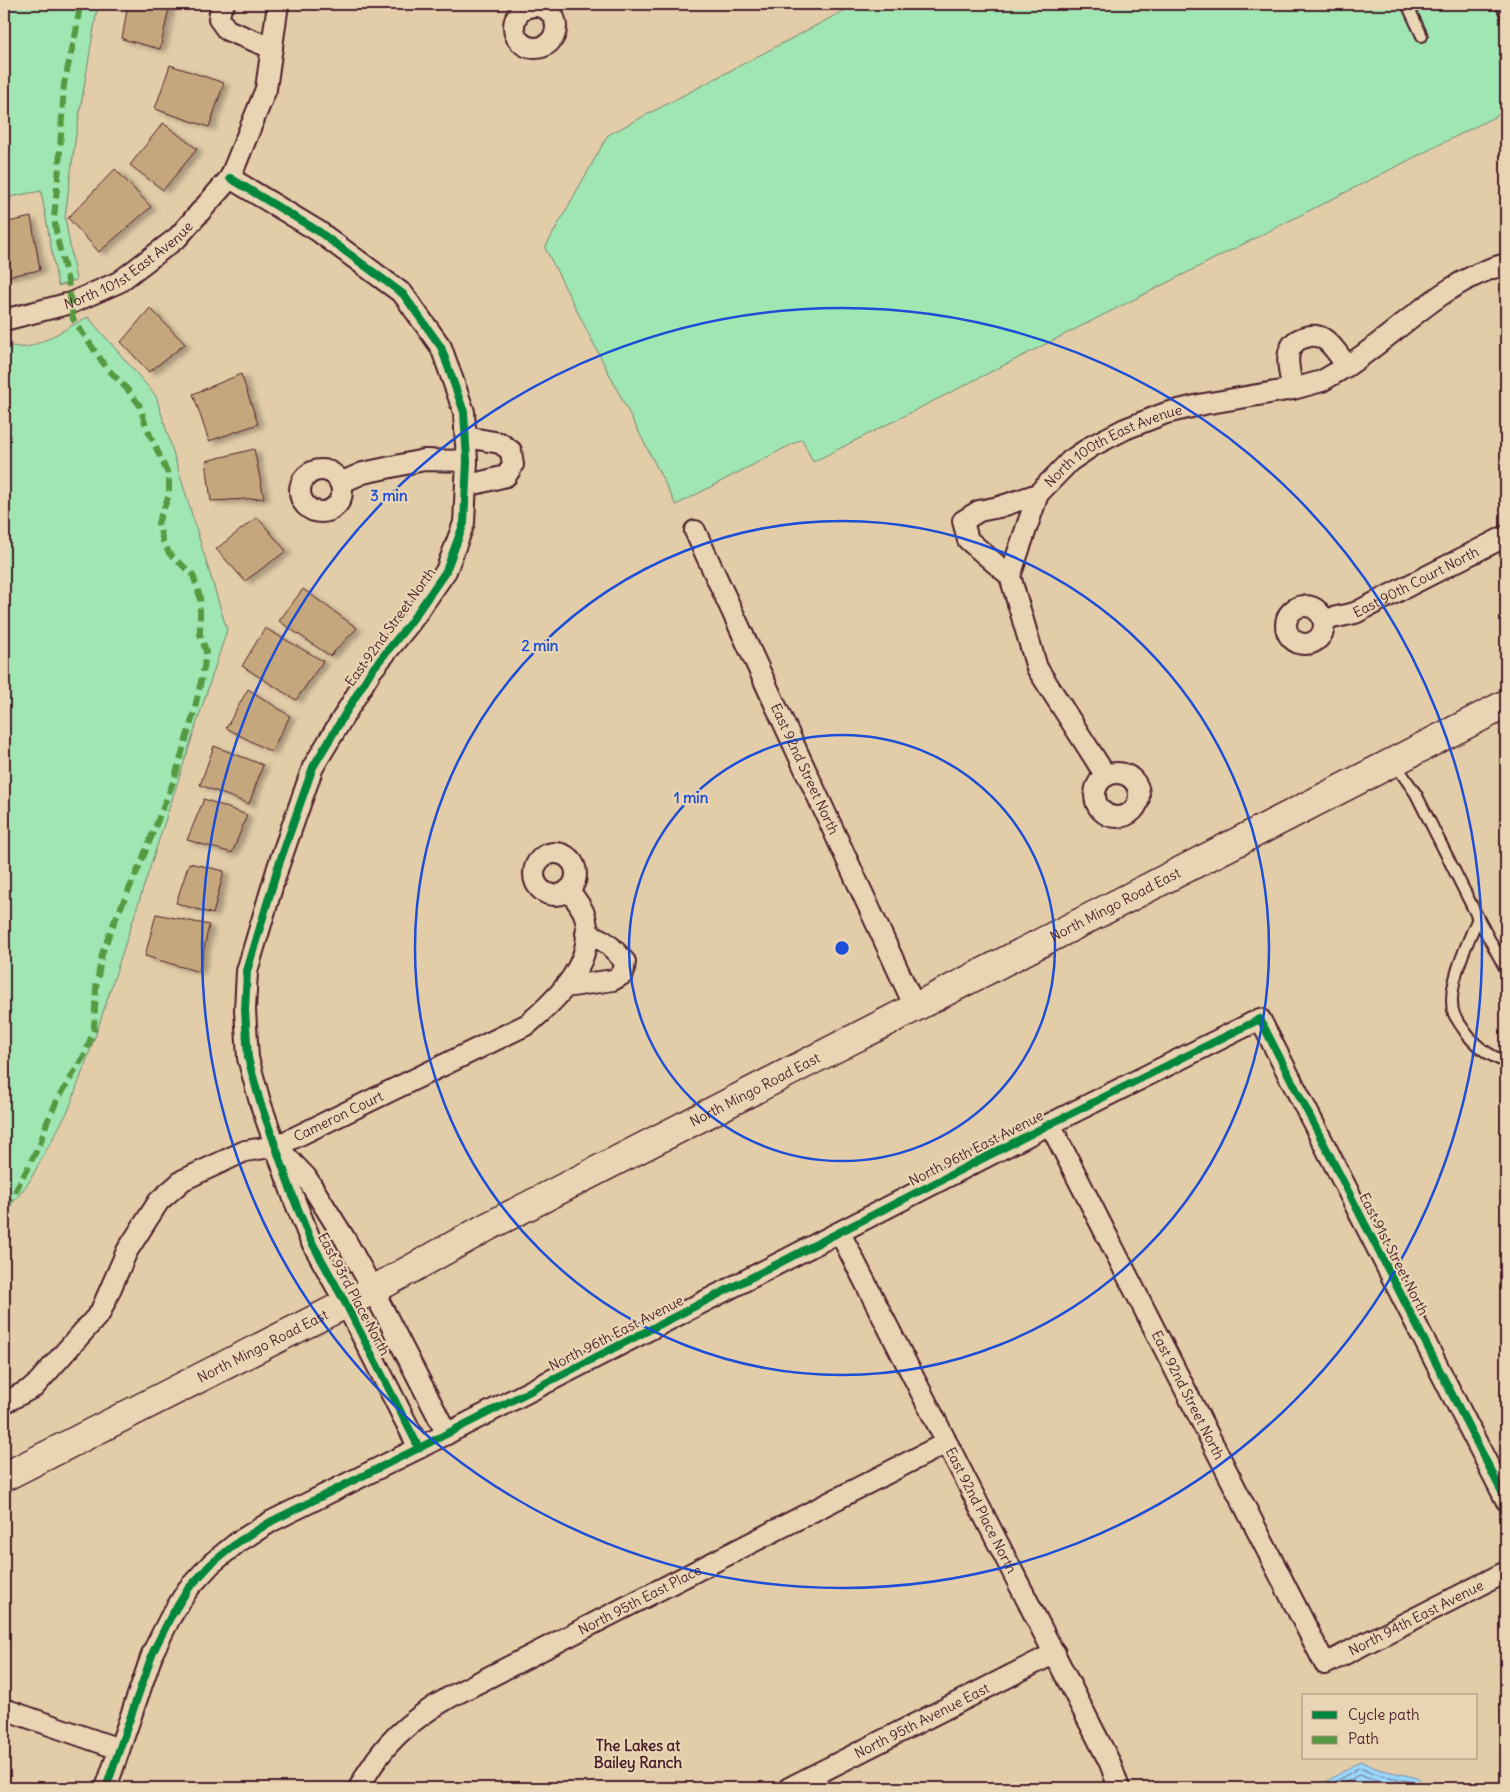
<svg xmlns="http://www.w3.org/2000/svg" width="1510" height="1792" font-family="Delius,sans-serif">
	<style>
		.green { fill: #9fe6b3; stroke: #74826f }
		.water { fill: #9ad5fa; stroke: #7a8ca7 }
		.lines { fill: none; stroke-linecap: round; stroke-linejoin: round }
		.shore { stroke: #6a687e; stroke-width: 1 }
		.building { fill: #c6a77d; stroke: #4a1f2b; filter: url(#shadow) }
		.lane-casing { stroke: #4a1f2b; stroke-width: 14 }
		.street-casing { stroke: #4a1f2b; stroke-width: 24 }
		.secondary-casing { stroke: #4a1f2b; stroke-width: 31 }
		.lane { stroke: #e9d5b3; stroke-width: 10 }
		.street { stroke: #e9d5b3; stroke-width: 20 }
		.secondary { stroke: #e9d5b3; stroke-width: 28 }
		.quiet { stroke: #559a41; stroke-width: 6; stroke-dasharray: 12 6; stroke-linecap: butt }
		.cycleway-casing { stroke: #e9d5b3; stroke-width: 11 }
		.cycleway { stroke: #00873e; stroke-width: 8 }
		.ring { fill: none; stroke: #1d4ed8; stroke-width: 2.5 }
		.labels { text-anchor: middle; stroke-width: 4.5; stroke-linejoin: round; paint-order: stroke }
		.street-label { font-size: 14px; fill: #4a1f2b; stroke: #e9d5b3 }
		.neighbourhood-label { font-size: 15px; font-weight: bold; fill: #4a1f2b; stroke: #e9d5b3 }
		.centre { fill: #1d4ed8; stroke: #e9d5b3; stroke-width: 2.5 }
		.ring-label { font-size: 15px; text-anchor: middle; font-weight: bold; fill: #1d4ed8; stroke: #e9d5b3; stroke-width: 4.5; stroke-linejoin: round; paint-order: stroke }
	</style>
	<defs>
		<filter id="shadow"><feDropShadow dx="5.5" dy="3" stdDeviation="2.5" flood-color="#0004"/></filter>
	</defs>
	<rect width="100%" height="100%" fill="#e3cda9"/>
	<filter id="ink" filterUnits="userSpaceOnUse"><feTurbulence type="fractalNoise" baseFrequency=".02" numOctaves="2"/><feDisplacementMap in="SourceGraphic" scale="10" xChannelSelector="R" yChannelSelector="G"/><feConvolveMatrix kernelMatrix="1 2 1 2 8 2 1 2 1" color-interpolation-filters="sRGB"/></filter>
	<g filter="url(#ink)">
		<!-- green -->
		<g class="green">
			<polygon points="4,4 98,4 75,141 65,217 76,280 58,286 41,191 4,198"/>
			<polygon points="857,4 1506,4 1506,111 813,462 802,439 676,505 545,248 608,135"/>
			<path d="M88 317 156 396 227 630 96 1034 69 1109 29 1182 4 1214V348C11 343 19 349 27 347 48 341 68 327 88 317Z"/>
		</g>
		<!-- water -->
		<polygon class="water" points="1360,1761 1378,1769 1414,1777 1437,1788 1316,1788"/>
		<g class="lines">
			<!-- shore -->
			<g class="shore">
				<polyline points="1325,1788 1360,1767 1376,1774 1412,1782 1425,1788"/>
				<polyline points="1337,1788 1360,1774 1375,1780 1411,1788"/>
			</g>
		</g>
		<!-- building -->
		<g class="building">
			<polygon points="128,4 170,4 160,49 122,39"/>
			<polygon points="170,65 224,83 209,127 155,109"/>
			<polygon points="163,123 197,149 163,190 130,165"/>
			<polygon points="115,169 151,207 99,252 68,218"/>
			<polygon points="31,217 40,270 4,277 4,223"/>
			<polygon points="150,308 185,344 149,372 121,342"/>
			<polygon points="241,374 258,424 209,441 193,394"/>
			<polygon points="254,449 264,498 211,501 206,461"/>
			<polygon points="257,517 286,551 245,581 216,549"/>
			<polygon points="303,589 357,628 330,656 279,621"/>
			<polygon points="265,628 323,661 296,700 242,666"/>
			<polygon points="248,689 290,716 271,752 226,728"/>
			<polygon points="214,746 263,765 249,804 200,785"/>
			<polygon points="204,799 247,815 232,853 187,840"/>
			<polygon points="189,863 224,871 213,914 176,903"/>
			<polygon points="156,914 209,925 199,972 145,956"/>
		</g>
		<g class="lines">
			<defs>
				<g id="lane">
					<polyline points="1407,4 1422,36"/>
					<polyline points="1501,4 1506,15"/>
					<polyline points="1394,762 1416,794 1478,918 1506,970"/>
					<path d="M1478 918C1468 942 1445 989 1454 1014 1456 1019 1461 1025 1464 1030 1474 1045 1490 1056 1506 1062"/>
				</g>
				<g id="street">
					<polyline points="224,4 221,6 219,19 227,30 272,48"/>
					<circle cx="535" cy="27" r="21"/>
					<polyline points="230,178 318,231 403,294 441,347 464,412 467,461 464,523 446,571 410,623 371,671 313,767 278,867 247,971 245,1010 248,1058 260,1102 294,1199 310,1239 346,1304 419,1448"/>
					<path id="s1" d="M4 320 71 303 119 282 178 237 230 178 266 89 278 4"/>
					<path d="M1347 366C1400 332 1443 280 1506 264"/>
					<polyline points="466,437 500,443 511,451 513,465 506,476 466,486"/>
					<circle cx="321" cy="491" r="21"/>
					<polyline points="340,483 363,473 424,460 467,461"/>
					<path id="s2" d="M695 531 915 1007"/>
					<polyline points="1010,576 968,540 963,521 979,511 999,507 1038,494"/>
					<circle cx="1305" cy="625" r="19"/>
					<path id="s3" d="M1323 620 1355 613 1506 536"/>
					<circle cx="1117" cy="795" r="22"/>
					<path id="s4" d="M1106 776 1037 668 1010 576 1038 494 1070 461 1092 446 1125 429 1166 413 1204 404 1293 389 1322 381 1347 366C1340 357 1333 345 1324 339 1319 336 1312 335 1306 337 1280 343 1289 371 1293 389"/>
					<circle cx="555" cy="874" r="21"/>
					<path d="M565 987 613 980 623 974 625 962C611 946 606 940 586 933"/>
					<path id="s5" d="M1050 1124 1325 1664 1506 1572"/>
					<polyline points="280,1150 306,1177 345,1239 373,1290 447,1434"/>
					<path id="s6" d="M840 1233 1110 1763 1119 1788"/>
					<path id="s7" d="M4 1403 34 1387 100 1313 127 1251 159 1201 183 1180 245 1151 277 1146 528 1024C558 998 597 961 585 916 582 907 574 897 568 890"/>
					<polyline points="4,1709 119,1749"/>
					<polyline points="106,1788 153,1652 170,1618 188,1589 211,1564 238,1542 272,1521 419,1448 1050,1124 1260,1019 1506,1500"/>
					<path id="s8" d="M359 1788C381 1745 408 1721 450 1697L946 1443"/>
					<path id="s9" d="M789 1788 1055 1653"/>
				</g>
				<g id="secondary">
					<path id="s10" d="M4 1477 373 1290 487 1227 1506 704"/>
				</g>
			</defs>
			<!-- lane casing -->
			<use href="#lane" class="lane-casing"/>
			<!-- street casing -->
			<use href="#street" class="street-casing"/>
			<!-- secondary casing -->
			<use href="#secondary" class="secondary-casing"/>
			<!-- lane -->
			<use href="#lane" class="lane"/>
			<!-- street -->
			<use href="#street" class="street"/>
			<!-- secondary -->
			<use href="#secondary" class="secondary"/>
			<!-- quiet -->
			<polyline class="quiet" points="4,1207 13,1196 40,1144 47,1122 57,1101 85,1054 94,1029 96,988 102,954 112,927 140,865 174,780 193,716 204,668 206,651 200,634 200,597 193,575 169,553 163,541 158,523 169,495 169,476 146,426 139,404 127,389 106,367 73,319 68,281 58,242 54,218 59,167 64,84 76,32 80,4"/>
			<defs>
				<g id="cycleway">
					<polyline points="230,178 318,231 403,294 441,347 464,412 467,461 464,523 446,571 410,623 371,671 313,767 278,867 247,971 245,1010 248,1058 260,1102 294,1199 310,1239 346,1304 419,1448"/>
					<polyline points="106,1788 153,1652 170,1618 188,1589 211,1564 238,1542 272,1521 419,1448 1050,1124 1260,1019 1506,1500"/>
				</g>
			</defs>
			<!-- cycleway casing -->
			<use href="#cycleway" class="cycleway-casing"/>
			<!-- cycleway -->
			<use href="#cycleway" class="cycleway"/>
		</g>
	</g>
	<!-- distance rings -->
	<g class="ring">
		<circle cx="842" cy="948" r="213"/>
		<circle cx="842" cy="948" r="427"/>
		<circle cx="842" cy="948" r="640"/>
	</g>
	<g class="labels">
		<!-- street labels -->
		<g class="street-label">
			<text dy="5" stroke="none"><textPath href="#s1" startOffset="138">North 101st East Avenue</textPath></text>
			<text dy="5" stroke="none"><textPath href="#s4" startOffset="402">North 100th East Avenue</textPath></text>
			<text dy="5" stroke="none"><textPath href="#s3" startOffset="101">East 90th Court North</textPath></text>
			<text transform="translate(390 627) rotate(-54)" y="5">East 92nd Street North</text>
			<text dy="5" stroke="none"><textPath href="#s2" startOffset="262">East 92nd Street North</textPath></text>
			<text dy="5" stroke="none"><textPath href="#s10" startOffset="1250">North Mingo Road East</textPath></text>
			<text dy="5" stroke="none"><textPath href="#s10" startOffset="845">North Mingo Road East</textPath></text>
			<text dy="5" stroke="none"><textPath href="#s7" startOffset="461">Cameron Court</textPath></text>
			<text transform="translate(976 1148) rotate(-27)" y="5">North 96th East Avenue</text>
			<text transform="translate(1394 1254) rotate(63)" y="5">East 91st Street North</text>
			<text transform="translate(354 1294) rotate(62)" y="5">East 93rd Place North</text>
			<text transform="translate(616 1333) rotate(-27)" y="5">North 96th East Avenue</text>
			<text dy="5" stroke="none"><textPath href="#s10" startOffset="290">North Mingo Road East</textPath></text>
			<text dy="5" stroke="none"><textPath href="#s5" startOffset="304">East 92nd Street North</textPath></text>
			<text dy="5" stroke="none"><textPath href="#s6" startOffset="311">East 92nd Place North</textPath></text>
			<text dy="5" stroke="none"><textPath href="#s8" startOffset="344">North 95th East Place</textPath></text>
			<text dy="5" stroke="none"><textPath href="#s5" startOffset="708">North 94th East Avenue</textPath></text>
			<text dy="5" stroke="none"><textPath href="#s9" startOffset="149">North 95th Avenue East</textPath></text>
		</g>
		<!-- neighbourhood labels -->
		<g class="neighbourhood-label">
			<text x="638" y="1751">The Lakes at<tspan x="638" dy="17">Bailey Ranch</tspan></text>
		</g>
	</g>
	<circle cx="842" cy="948" r="8" class="centre"/>
	<g class="ring-label">
		<text x="389" y="501">3 min</text>
		<text x="540" y="651">2 min</text>
		<text x="691" y="803">1 min</text>
	</g>
	<!-- margin -->
	<rect width="1510" height="1792" fill="none" stroke="#e9d5b3" stroke-width="20"/>
	<rect x="10" y="10" width="1490" height="1772" fill="none" stroke="#4a1f2b" stroke-width="2" filter="url(#ink)"/>
	<!-- legend -->
	<rect x="1302" y="1694" width="175" height="65" fill="#e9d5b3" stroke="#a98c7d"/>
	<rect x="1312" y="1711" width="25" height="8" fill="#00873e" stroke="#a98c7d"/>
	<text x="1348" y="1720" font-size="15" fill="#4a1f2b">Cycle path</text>
	<rect x="1312" y="1736" width="25" height="8" fill="#559a41" stroke="#a98c7d"/>
	<text x="1348" y="1744" font-size="15" fill="#4a1f2b">Path</text>
</svg>
